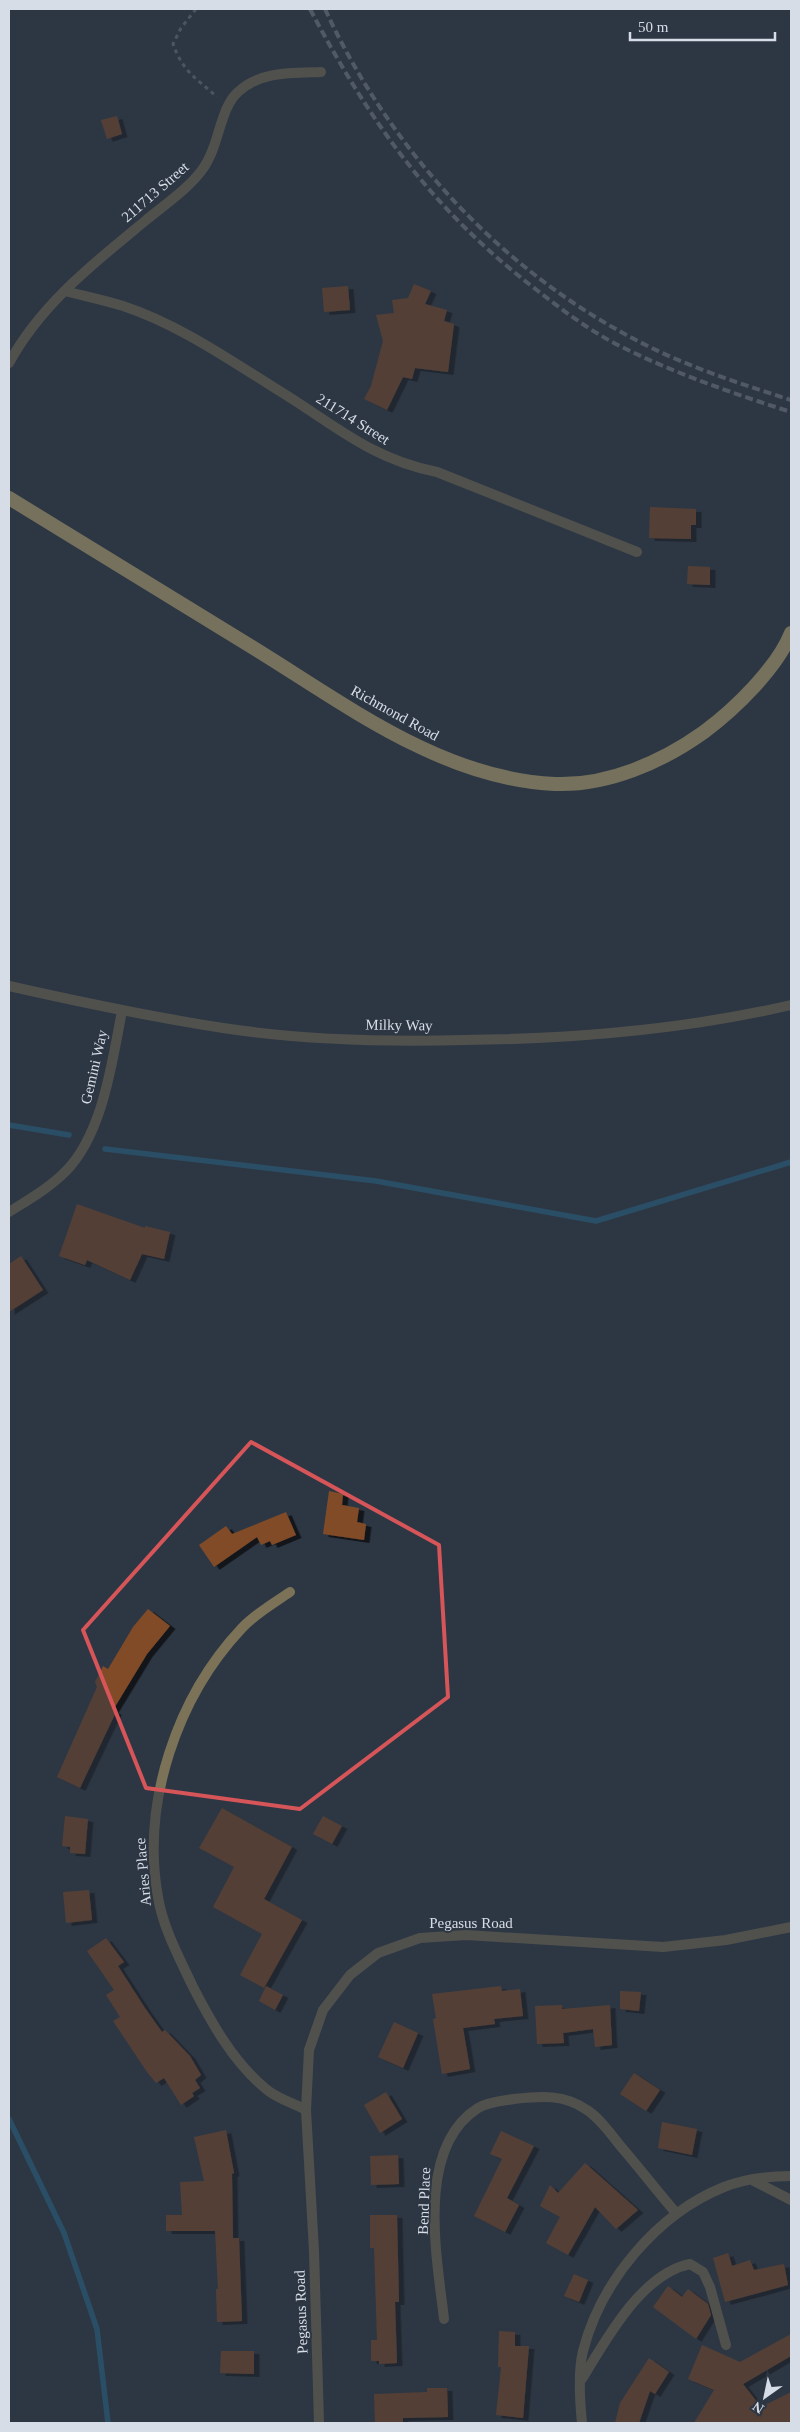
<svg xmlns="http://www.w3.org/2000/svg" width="800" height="2432" font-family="'Times New Roman',serif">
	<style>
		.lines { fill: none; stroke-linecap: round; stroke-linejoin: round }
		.stream { stroke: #266c8e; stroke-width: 5.5 }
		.building { fill: #804b28; filter: url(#shadow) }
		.path { stroke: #707984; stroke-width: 3; stroke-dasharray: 4 4; stroke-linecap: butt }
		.service { stroke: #7b7258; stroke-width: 10 }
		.minor { stroke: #7b7258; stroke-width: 10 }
		.tertiary { stroke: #7b7258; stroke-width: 10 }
		.trunk { stroke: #ccb87c; stroke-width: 14 }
		.rail { stroke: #7b838e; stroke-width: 4; stroke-dasharray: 8 4; stroke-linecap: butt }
		.marked { fill: none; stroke: #d65558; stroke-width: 4; stroke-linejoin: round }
		.labels { text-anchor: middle; stroke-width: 4; stroke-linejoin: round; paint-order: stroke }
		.street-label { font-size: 15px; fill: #d7dde6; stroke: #2d3744 }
	</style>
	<defs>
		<filter id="shadow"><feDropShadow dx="5.5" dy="3" stdDeviation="0" flood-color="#0009"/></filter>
	</defs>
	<rect width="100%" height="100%" fill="#2d3744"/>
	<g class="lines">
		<!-- stream -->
		<g class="stream">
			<polyline points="9,1125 69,1135"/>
			<polyline points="105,1149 376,1181 596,1221 791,1162"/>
			<polyline points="9,2119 64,2233 97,2329 108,2423"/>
		</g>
	</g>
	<!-- building -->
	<g class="building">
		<polygon points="117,116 122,134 107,139 101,120"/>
		<polygon points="414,284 431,291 425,304 447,310 444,321 454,324 448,372 415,368 412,379 403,377 387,410 364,399 371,386 383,341 376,315 394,313 392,300 408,298"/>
		<polygon points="348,286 350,310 324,312 322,288"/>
		<polygon points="650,507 696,509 696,525 691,525 691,539 649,538"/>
		<polygon points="688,566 710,567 710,585 687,584"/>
		<polygon points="77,1204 145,1228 145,1226 170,1232 164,1259 142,1254 130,1280 87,1260 85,1265 59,1256"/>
		<polygon points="21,1256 43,1290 9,1312 9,1264"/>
		<polygon points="329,1491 343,1494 342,1505 359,1508 357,1522 366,1524 364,1540 323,1534"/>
		<polygon points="286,1512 296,1535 272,1545 270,1541 261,1545 257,1537 214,1567 199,1545 226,1526 232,1534"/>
		<polygon points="148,1609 170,1626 147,1654 113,1710 116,1712 80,1788 57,1777 97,1687 95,1682 103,1666 108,1669 133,1627"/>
		<polygon points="222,1808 292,1847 264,1899 302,1920 264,1988 240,1975 262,1934 213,1907 234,1867 199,1848"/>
		<polygon points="65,1816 88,1819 85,1854 70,1853 70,1847 62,1846"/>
		<polygon points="323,1816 342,1826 332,1844 313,1834"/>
		<polygon points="89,1890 92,1920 66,1923 63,1892"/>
		<polygon points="106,1938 124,1962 118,1966 145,2008 162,2032 165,2030 190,2056 201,2075 195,2080 200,2088 192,2093 194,2096 181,2105 164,2078 156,2083 147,2072 113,2021 120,2017 106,1995 114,1990 87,1951"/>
		<polygon points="266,1986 283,1995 275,2010 259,2001"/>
		<polygon points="501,1986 502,1991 520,1989 523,2016 494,2019 495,2024 463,2028 470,2069 442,2074 433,2019 436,2018 432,1994"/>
		<polygon points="620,1991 641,1992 639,2011 620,2009"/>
		<polygon points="562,2005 562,2009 610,2005 612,2045 595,2047 593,2029 563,2033 564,2043 537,2044 535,2006"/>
		<polygon points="394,2022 418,2033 403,2068 378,2057"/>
		<polygon points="634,2073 660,2090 646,2111 620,2094"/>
		<polygon points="386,2092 402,2119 380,2133 364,2105"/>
		<polygon points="662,2122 697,2129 692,2155 658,2148"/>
		<polygon points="226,2130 234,2173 232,2174 233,2238 239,2238 242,2321 217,2322 216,2289 218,2289 215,2231 166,2231 166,2215 182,2215 180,2182 204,2181 194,2137"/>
		<polygon points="501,2131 534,2146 507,2198 519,2205 505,2232 474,2216 502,2159 490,2154"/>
		<polygon points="398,2155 399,2184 371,2185 370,2156"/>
		<polygon points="585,2163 638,2210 616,2229 595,2207 568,2255 546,2243 560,2217 540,2206 550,2185 558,2193"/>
		<polygon points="370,2215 397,2215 399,2302 395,2302 397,2363 379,2364 379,2361 371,2361 371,2340 377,2340 374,2248 370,2248"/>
		<polygon points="728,2253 732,2266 750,2260 754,2270 784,2264 788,2285 725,2302 713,2258"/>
		<polygon points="574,2274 588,2280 579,2302 564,2296"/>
		<polygon points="668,2286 682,2297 688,2289 708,2304 711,2315 696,2339 653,2307"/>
		<polygon points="499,2331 515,2332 515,2346 529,2346 523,2418 496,2415 501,2367 498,2367"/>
		<polygon points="791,2334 791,2356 743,2384 761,2407 791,2392 791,2423 694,2423 714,2390 688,2379 702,2345 740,2362"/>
		<polygon points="221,2351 254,2351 254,2374 220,2373"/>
		<polygon points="649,2358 669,2372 655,2394 650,2391 639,2423 615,2423 620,2403"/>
		<polygon points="427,2388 447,2388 448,2417 403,2418 403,2422 375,2422 374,2394 427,2392"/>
	</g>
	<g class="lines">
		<!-- path -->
		<path class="path" d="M196 9 181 28 173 44C183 72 196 78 217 97"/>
		<!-- service -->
		<g class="service">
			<polyline points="754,2181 791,2200"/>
			<path d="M582 2379C606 2340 641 2274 690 2264L703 2272 710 2287 726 2345"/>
		</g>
		<!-- minor -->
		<g class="minor">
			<path d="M65 291C84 296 104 300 123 306 181 325 234 363 286 395 340 429 373 459 437 472L637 552"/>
			<path d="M9 363C41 304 94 263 145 221 164 205 187 190 202 170 220 146 219 109 238 92 260 71 293 73 321 72"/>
			<path d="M9 1212C28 1200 49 1188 65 1172 103 1134 112 1062 122 1011"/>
			<path d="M290 1592C274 1603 255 1614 242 1628 177 1697 141 1803 158 1897 163 1928 179 1957 192 1985 211 2022 233 2062 266 2089 276 2098 293 2103 306 2110"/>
			<path d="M444 2319C437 2257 415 2148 478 2108 488 2102 502 2101 514 2099 541 2096 564 2094 587 2110 601 2119 612 2136 623 2149 641 2170 658 2192 676 2213"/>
			<polyline points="319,2423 314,2251 306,2110 309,2050 323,2010 350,1975 378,1953 420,1938 466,1935 663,1947 726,1940 791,1927"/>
			<path d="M582 2423C580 2403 578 2371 583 2351 601 2281 657 2214 724 2187 744 2179 770 2176 791 2176"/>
		</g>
		<!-- tertiary -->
		<path class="tertiary" d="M9 986C80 1002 151 1017 223 1028 302 1040 384 1042 464 1040 575 1039 683 1030 791 1005"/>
		<!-- trunk -->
		<path class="trunk" d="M9 498C90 548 171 597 252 647 345 704 442 779 555 784 608 786 662 762 704 732 735 709 777 668 791 633"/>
		<!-- rail -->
		<g class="rail">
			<path d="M310 9C371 124 433 211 538 291 565 312 594 334 626 349 679 375 735 394 791 412"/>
			<path d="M325 9C389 148 499 269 636 340 685 366 738 383 791 400"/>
		</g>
	</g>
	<!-- marked area -->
	<path d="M0 0H800V2432H0ZM251 1442 439 1545 448 1697 300 1809 146 1788 83 1630Z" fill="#2d3744" fill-opacity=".55" fill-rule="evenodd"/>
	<path class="marked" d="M251 1442 439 1545 448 1697 300 1809 146 1788 83 1630Z"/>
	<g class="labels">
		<!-- street labels -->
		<g class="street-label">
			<text transform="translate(155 192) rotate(-41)" y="5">211713 Street</text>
			<text transform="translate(353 419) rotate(32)" y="5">211714 Street</text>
			<text transform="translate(395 713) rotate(29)" y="5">Richmond Road</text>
			<text transform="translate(399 1025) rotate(1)" y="5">Milky Way</text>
			<text transform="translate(94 1067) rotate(-77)" y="5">Gemini Way</text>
			<text transform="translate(143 1872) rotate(-95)" y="5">Aries Place</text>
			<text x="471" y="1928">Pegasus Road</text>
			<text transform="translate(424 2201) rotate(-88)" y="5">Bend Place</text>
			<text transform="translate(301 2312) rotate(-92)" y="5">Pegasus Road</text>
		</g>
	</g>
	<!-- border -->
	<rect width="800" height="2432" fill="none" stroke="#d7dde6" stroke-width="20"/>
	<!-- north arrow -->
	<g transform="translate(765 2397) rotate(213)" stroke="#2d3744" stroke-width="4" paint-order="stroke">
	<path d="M0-4L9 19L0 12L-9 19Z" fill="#d7dde6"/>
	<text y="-8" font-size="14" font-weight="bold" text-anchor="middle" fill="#d7dde6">N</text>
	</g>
	<!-- scale -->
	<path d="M630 32v8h145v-8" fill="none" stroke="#d7dde6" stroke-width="2.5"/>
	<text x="638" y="32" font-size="15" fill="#d7dde6" stroke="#2d3744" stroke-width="4" paint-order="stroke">50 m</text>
</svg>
